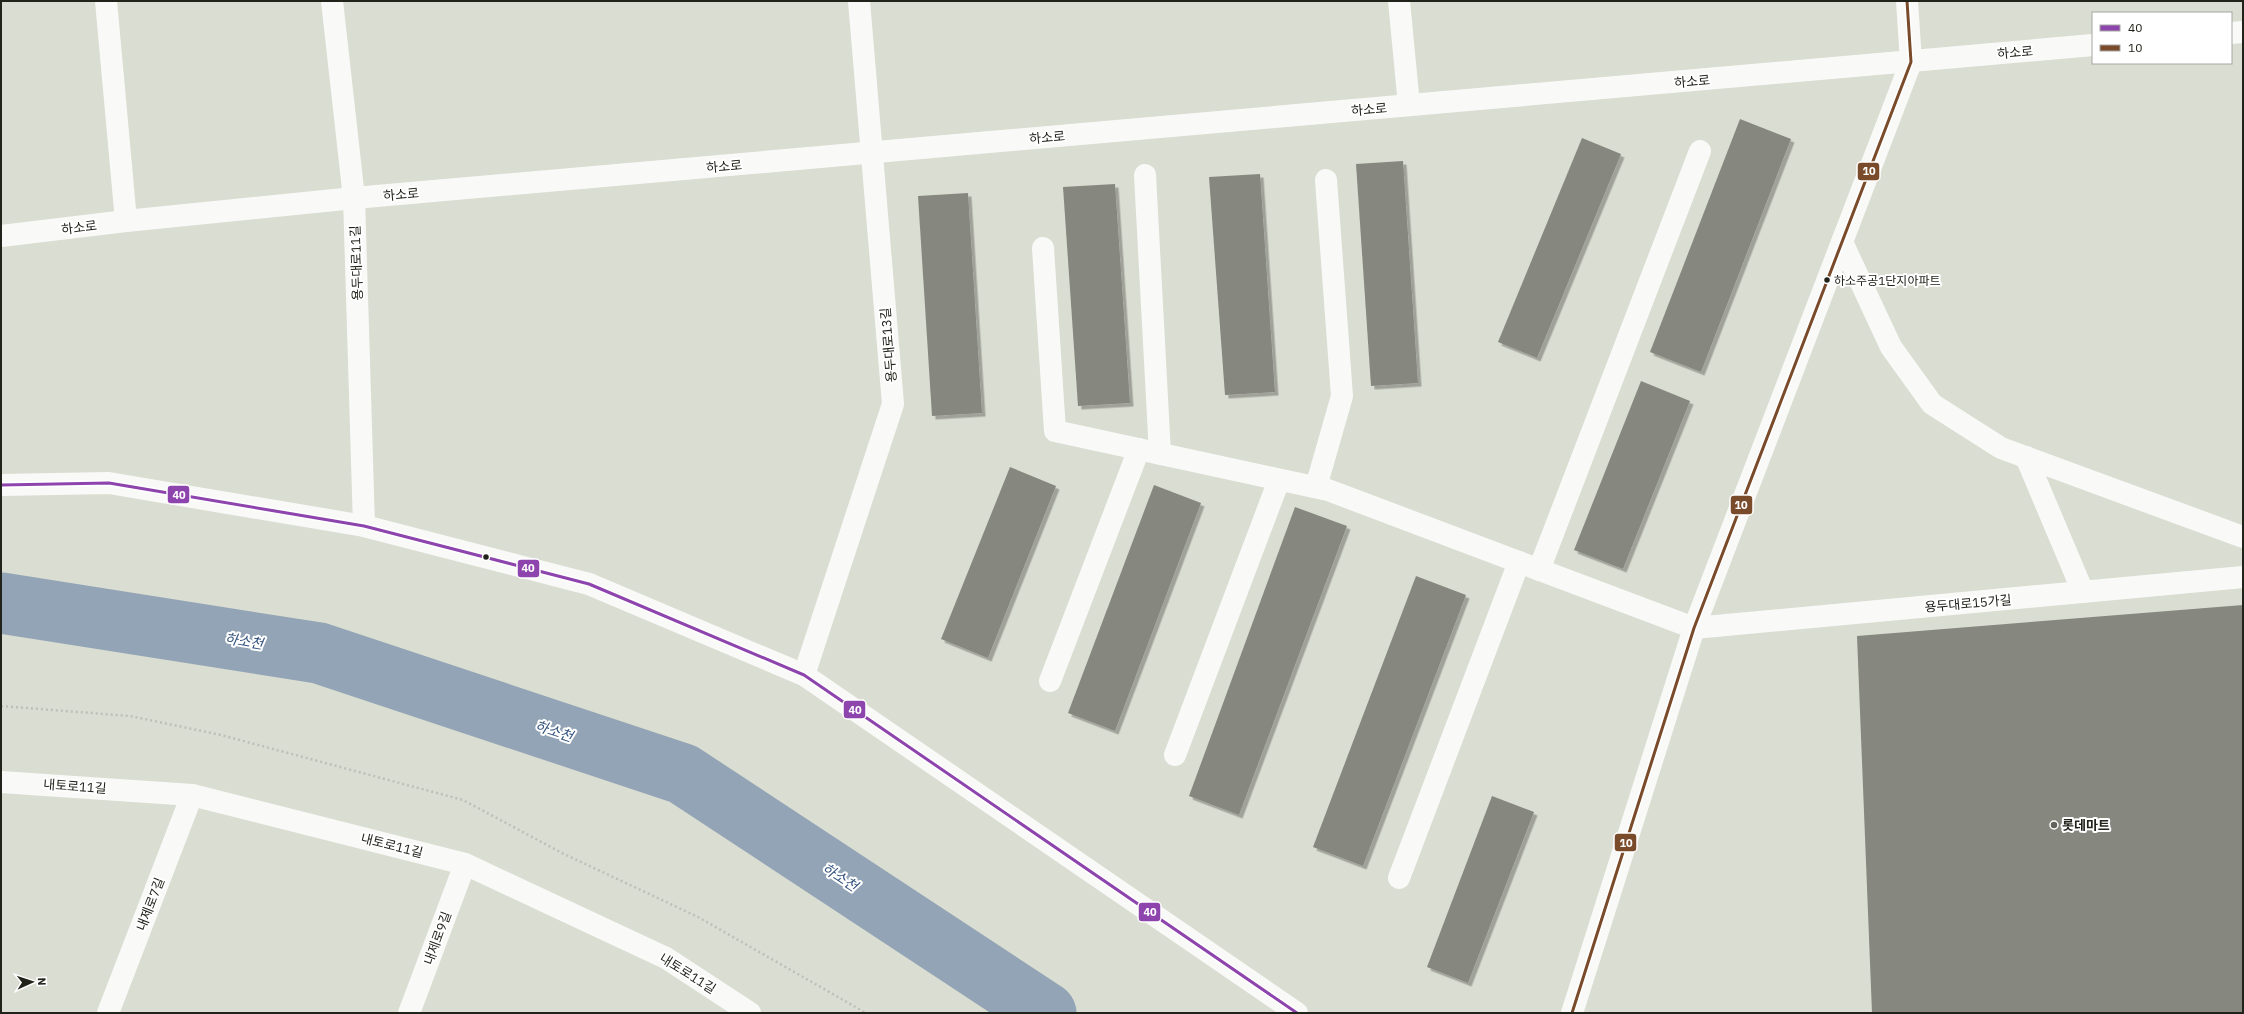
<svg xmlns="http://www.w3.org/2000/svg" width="2244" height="1014" font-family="'IBM Plex Sans','Noto Sans KR',sans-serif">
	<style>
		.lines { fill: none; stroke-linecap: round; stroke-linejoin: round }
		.river { stroke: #93a4b6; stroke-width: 61 }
		.building { fill: #86887f; filter: url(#shadow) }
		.path { stroke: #bdbfba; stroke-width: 2.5; stroke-dasharray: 2 3; stroke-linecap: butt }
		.minor { stroke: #f9faf8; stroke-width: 22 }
		.bus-1-casing { stroke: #fff; stroke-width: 6 }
		.bus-2-casing { stroke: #fff; stroke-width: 6 }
		.bus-1 { stroke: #8e44ad; stroke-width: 3 }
		.bus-2 { stroke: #7a4b2a; stroke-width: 3 }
		.bus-dot { fill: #21221a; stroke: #fff; stroke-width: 1.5 }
		.poi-dot { fill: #62635a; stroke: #fff; stroke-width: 1.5 }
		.labels { text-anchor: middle; stroke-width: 4; stroke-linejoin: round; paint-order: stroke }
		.bus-label { font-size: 12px; fill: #21221a; stroke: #fff; text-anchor: start }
		.street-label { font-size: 13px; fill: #21221a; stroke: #fff }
		.poi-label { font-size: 13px; font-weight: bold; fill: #21221a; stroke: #fff; text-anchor: start }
		.water-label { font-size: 14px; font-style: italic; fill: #32527e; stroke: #fff }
		.line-badge { stroke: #fff; stroke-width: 1.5 }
		.badge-label { font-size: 11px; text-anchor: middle; font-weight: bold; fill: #fff }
	</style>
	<defs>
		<filter id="shadow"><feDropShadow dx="3.5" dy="3.5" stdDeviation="0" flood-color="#0004"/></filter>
	</defs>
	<rect width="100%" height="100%" fill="#daddd1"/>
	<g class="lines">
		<!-- river -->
		<polyline class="river" points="1,603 319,653 683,774 1046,1013"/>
	</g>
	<!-- building -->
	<g class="building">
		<polygon points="1740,119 1791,139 1701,372 1650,352"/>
		<polygon points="1582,138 1621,154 1537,358 1498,342"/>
		<polygon points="1403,161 1418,383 1371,386 1356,164"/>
		<polygon points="1260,174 1275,392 1225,395 1209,177"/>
		<polygon points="1115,184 1130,403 1078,406 1063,187"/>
		<polygon points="968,193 982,413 932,416 918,196"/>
		<polygon points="1641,381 1690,401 1623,569 1574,550"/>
		<polygon points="1010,467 1056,486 988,658 941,639"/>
		<polygon points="1154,485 1201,503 1115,731 1068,713"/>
		<polygon points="1295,507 1347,526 1239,815 1189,796"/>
		<polygon points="1416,576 1466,595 1363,866 1313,847"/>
		<polygon points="2243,605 2243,1013 1872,1013 1857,636"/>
		<polygon points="1492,796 1534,812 1468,983 1427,967"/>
	</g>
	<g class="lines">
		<!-- path -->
		<polyline class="path" points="1,706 130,716 221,735 463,800 562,853 698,917 866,1013"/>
		<!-- minor -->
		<g class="minor">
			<polyline points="106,1 126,221"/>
			<polyline points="332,1 354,198 364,526"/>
			<polyline points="1399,1 1409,105"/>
			<polyline points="2231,33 2243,32"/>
			<polyline points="1145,175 1160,454"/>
			<polyline points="1,236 126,221 354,198 2093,45"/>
			<polyline points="1842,242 1891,347 1932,404 2001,448 2243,537"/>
			<polyline points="1043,248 1055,431 1328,490 1694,628 2243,577"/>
			<polyline points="2026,457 2083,592"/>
			<polyline points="1,485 109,483 364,526 589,584 804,675 1297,1013"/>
			<polyline points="1316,487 1342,396 1326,180"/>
			<polyline points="1539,570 1700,151"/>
			<polyline points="804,675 893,404 859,1"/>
			<polyline points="1050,681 1139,449"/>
			<polyline points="1175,755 1279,480"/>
			<polyline points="1,782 192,795 465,864 666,958 750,1013"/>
			<polyline points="1399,878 1519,562"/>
			<polyline points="108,1013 192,795"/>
			<polyline points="409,1013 465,864"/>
			<polyline points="1572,1013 1694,628 1911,62 1907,1"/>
		</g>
		<defs>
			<polyline id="bus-1" points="1,485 109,483 364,526 589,584 804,675 1297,1013"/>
			<polyline id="bus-2" points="1572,1013 1694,628 1911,62 1907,1"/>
		</defs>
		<!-- bus-1 casing -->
		<use href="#bus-1" class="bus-1-casing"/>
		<!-- bus-2 casing -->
		<use href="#bus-2" class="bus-2-casing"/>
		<!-- bus-1 -->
		<use href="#bus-1" class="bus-1"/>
		<!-- bus-2 -->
		<use href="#bus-2" class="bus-2"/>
	</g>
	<!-- markers -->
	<g class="bus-dot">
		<circle cx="1827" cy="280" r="3.5"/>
		<circle cx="486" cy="557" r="3.5"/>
	</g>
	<circle class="poi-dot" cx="2054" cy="825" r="4"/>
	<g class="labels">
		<!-- bus labels -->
		<g class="bus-label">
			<text x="1834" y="285">하소주공1단지아파트</text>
		</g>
		<!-- street labels -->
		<g class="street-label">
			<text transform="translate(2015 52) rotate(-5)" y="5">하소로</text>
			<text transform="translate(1692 81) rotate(-5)" y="5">하소로</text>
			<text transform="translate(1369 109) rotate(-5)" y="5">하소로</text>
			<text transform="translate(1047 137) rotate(-5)" y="5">하소로</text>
			<text transform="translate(724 166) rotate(-5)" y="5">하소로</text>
			<text transform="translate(401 194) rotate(-5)" y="5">하소로</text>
			<text transform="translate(79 227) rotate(-7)" y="5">하소로</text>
			<text transform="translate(356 263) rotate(-92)" y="5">용두대로11길</text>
			<text transform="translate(888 345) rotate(-95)" y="5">용두대로13길</text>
			<text transform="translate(1968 603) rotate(-5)" y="5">용두대로15가길</text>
			<text transform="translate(75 786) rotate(4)" y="5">내토로11길</text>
			<text transform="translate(392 845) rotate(14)" y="5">내토로11길</text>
			<text transform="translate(150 904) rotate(-69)" y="5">내제로7길</text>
			<text transform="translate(437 938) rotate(-70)" y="5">내제로9길</text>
			<text transform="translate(688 973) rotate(32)" y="5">내토로11길</text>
		</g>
		<!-- poi labels -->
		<g class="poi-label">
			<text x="2062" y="830">롯데마트</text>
		</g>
		<!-- water labels -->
		<g class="water-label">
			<text transform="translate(244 641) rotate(9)" y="5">하소천</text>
			<text transform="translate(554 731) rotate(18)" y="5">하소천</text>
			<text transform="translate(840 877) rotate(33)" y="5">하소천</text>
		</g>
	</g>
	<g class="line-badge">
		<rect x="1857" y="162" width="23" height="19" rx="4" fill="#7a4b2a"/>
		<rect x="167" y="485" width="23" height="19" rx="4" fill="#8e44ad"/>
		<rect x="1730" y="495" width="23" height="20" rx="4" fill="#7a4b2a"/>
		<rect x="517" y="559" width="23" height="19" rx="4" fill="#8e44ad"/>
		<rect x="843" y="700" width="23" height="19" rx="4" fill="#8e44ad"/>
		<rect x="1614" y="833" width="23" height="19" rx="4" fill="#7a4b2a"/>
		<rect x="1138" y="902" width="23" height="20" rx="4" fill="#8e44ad"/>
	</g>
	<g class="badge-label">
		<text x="1869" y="175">10</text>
		<text x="179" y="499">40</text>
		<text x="1741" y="509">10</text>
		<text x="528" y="572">40</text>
		<text x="855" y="714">40</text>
		<text x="1626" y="847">10</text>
		<text x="1150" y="916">40</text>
	</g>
	<!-- border -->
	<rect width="2244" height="1014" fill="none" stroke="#21221a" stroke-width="4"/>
	<!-- legend -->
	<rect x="2092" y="12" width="140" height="52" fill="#ffffff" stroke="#a6a7a3"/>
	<rect x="2100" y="25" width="20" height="6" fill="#8e44ad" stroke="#a6a7a3"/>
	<text x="2128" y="32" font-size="12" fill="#21221a">40</text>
	<rect x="2100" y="45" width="20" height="6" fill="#7a4b2a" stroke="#a6a7a3"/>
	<text x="2128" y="52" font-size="12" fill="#21221a">10</text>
	<!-- north arrow -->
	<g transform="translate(32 982) rotate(87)" stroke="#ffffff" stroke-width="3" paint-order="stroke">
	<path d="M0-3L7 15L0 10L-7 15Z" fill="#21221a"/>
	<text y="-6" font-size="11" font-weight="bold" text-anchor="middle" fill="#21221a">N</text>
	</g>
</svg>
